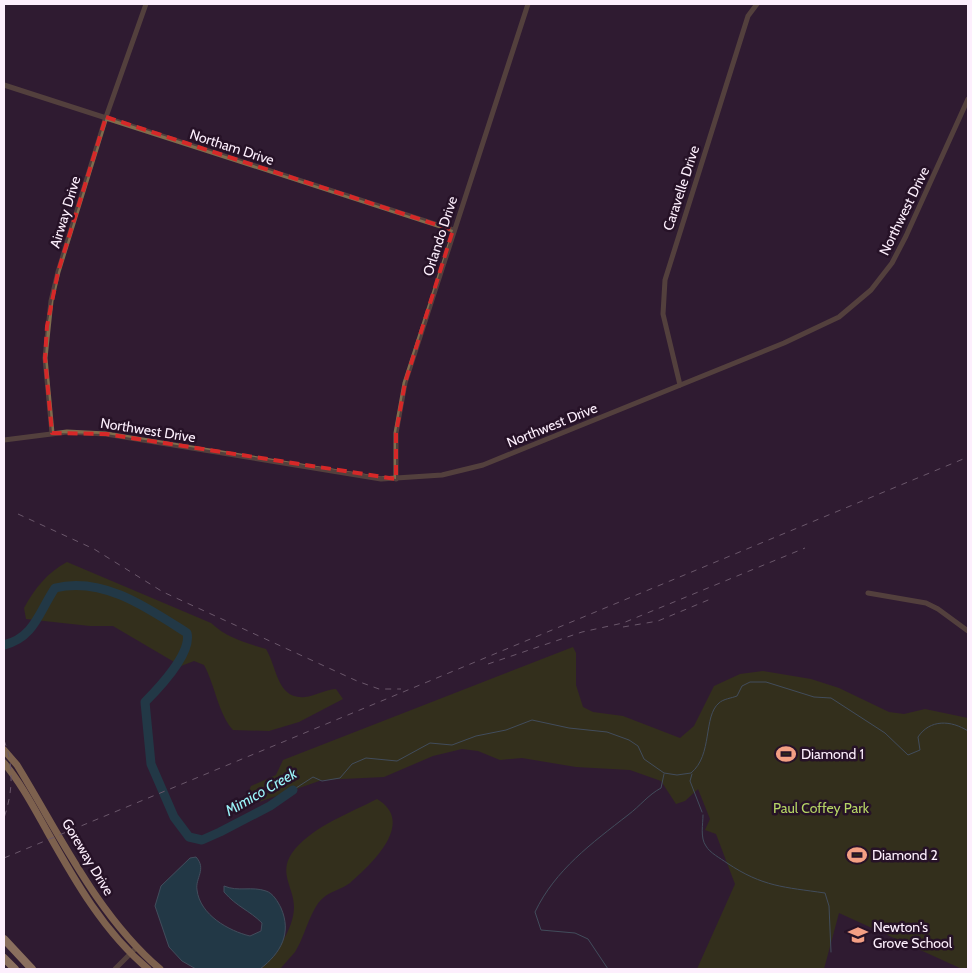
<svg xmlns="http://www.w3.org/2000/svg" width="972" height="973" font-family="Cabin,sans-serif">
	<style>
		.green { fill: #384703 }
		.water { fill: #125c60; stroke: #58888f }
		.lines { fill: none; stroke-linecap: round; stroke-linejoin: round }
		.stream { stroke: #58888f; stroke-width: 1 }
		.river { stroke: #125c60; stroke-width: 9 }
		.minor { stroke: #7f6d4d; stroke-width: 5 }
		.major { stroke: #dcb672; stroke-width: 7 }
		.highway { stroke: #f9d595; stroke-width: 8 }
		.rail { stroke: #b09fb0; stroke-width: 1; stroke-dasharray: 6 6; stroke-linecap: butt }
		.marked { fill: none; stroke: #d62828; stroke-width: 4; stroke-dasharray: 10 6; stroke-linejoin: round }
		.labels { text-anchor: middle; stroke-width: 5; stroke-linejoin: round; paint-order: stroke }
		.street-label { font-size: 14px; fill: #fdeffd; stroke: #261227 }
		.poi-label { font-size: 14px; fill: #fdeffd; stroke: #261227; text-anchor: start }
		.park-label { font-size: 14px; fill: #b5d465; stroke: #261227 }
		.water-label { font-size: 15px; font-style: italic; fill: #9af4f9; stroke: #261227 }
	</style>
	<rect width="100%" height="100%" fill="#301b31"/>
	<!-- green -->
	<g class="green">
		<path d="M67 562 211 623C227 638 246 643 266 649 277 667 277 700 305 697 315 696 324 690 336 689L343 699 299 722 269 731 233 730C218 713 215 685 204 665L194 661 181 666 113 626H90L26 619 24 608C35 588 47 573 67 562Z"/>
		<polygon points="573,647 576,653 576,685 583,707 593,712 623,716 680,738 694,726 714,686 740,674 763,671 811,679 839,688 889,712 904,714 925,709 968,718 968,969 962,969 839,913 824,969 697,969 735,884 716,834 705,830 710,819 698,789 685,801 676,804 661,781 630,770 576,767 522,758 500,760 478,751 462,749 433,756 384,777 322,780 259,802 248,793 251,786 276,775 283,760"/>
		<path d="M377 799C416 822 373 863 350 883 342 889 331 891 323 898 310 909 305 937 295 952 290 958 285 963 280 969H259C275 956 294 929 294 907 294 886 276 872 295 849 316 825 350 813 377 799Z"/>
	</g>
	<!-- water -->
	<path class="water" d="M196 857C207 869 195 878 197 890 200 915 229 931 250 936L261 931 262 923C249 910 237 907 224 892V886C238 892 252 886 266 891 273 893 278 902 281 908 292 933 281 953 260 969H196L182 961 169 947 155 906 161 886 190 858Z"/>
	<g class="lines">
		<!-- stream -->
		<g class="stream">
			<polyline points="692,774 690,781 702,812"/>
			<path d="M293 790 313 777 322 781 340 778 352 764 366 758 397 761 430 743 452 745 476 736 506 730 532 720 569 728 607 732 629 740 638 746 644 759 664 773 677 775 691 773C713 755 703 716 719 703 723 699 732 698 737 696L742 686 750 682H766L814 697 831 698 885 733 908 755 920 750 918 737C930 719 951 720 968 731"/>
			<path d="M703 815C703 824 700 838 706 846 710 853 720 858 727 863 763 887 784 887 825 893L829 906 831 952"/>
			<path d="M608 969 588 939 575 933 541 930 535 912C555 870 592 843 628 815 640 806 648 795 661 788L664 774"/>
		</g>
		<!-- river -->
		<path class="river" d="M4 645C34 638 39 612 55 588 103 576 148 608 187 633 192 653 159 688 145 702L151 764 174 817 189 837 202 840 220 832 270 806 293 790"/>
		<!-- minor -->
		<g class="minor">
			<polyline points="4,85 453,230"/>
			<polyline points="680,385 663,314 665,280 748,16 757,4"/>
			<polyline points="52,433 45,358 51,301 58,272 106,117 146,4"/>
			<polyline points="4,440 67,432 106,434 381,479 442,475 483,465 784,343 839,317 871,290 892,263 906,236 968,99"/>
			<polyline points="396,479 396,433 405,383 528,4"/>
			<polyline points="868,593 926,603 938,609 968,631"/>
			<polyline points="115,969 136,948"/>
		</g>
		<!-- major -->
		<g class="major">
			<path d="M4 750 17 765C60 835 97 915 160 969"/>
			<path d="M4 763C21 783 34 808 47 831 75 881 104 932 148 969"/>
		</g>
		<!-- highway -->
		<g class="highway">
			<polyline points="4,939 32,969"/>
			<polyline points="4,958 15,969"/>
		</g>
		<!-- rail -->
		<g class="rail">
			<polyline points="18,514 94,549 163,592 357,681 379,689 401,689"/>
			<polyline points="623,627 658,621 713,598"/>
			<polyline points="488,664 582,632 623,623 805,548"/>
			<path d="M4 740C14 767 13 791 4 818"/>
			<polyline points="4,858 968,457"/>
		</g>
	</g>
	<!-- marked area -->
	<path d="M0 0H972V973H0ZM106 117 453 230 405 383 396 433V479L106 434 52 433 45 358 47 326 58 272Z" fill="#301b31" fill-opacity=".55" fill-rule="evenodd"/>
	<path class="marked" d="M106 117 453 230 405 383 396 433V479L106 434 52 433 45 358 47 326 58 272Z"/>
	<!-- icons -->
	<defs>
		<symbol id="stadium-bare" viewBox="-9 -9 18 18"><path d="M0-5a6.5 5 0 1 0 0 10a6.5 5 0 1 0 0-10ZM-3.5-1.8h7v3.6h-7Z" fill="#f39f84" stroke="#261227" stroke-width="2.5" paint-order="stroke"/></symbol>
		<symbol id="school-bare" viewBox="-9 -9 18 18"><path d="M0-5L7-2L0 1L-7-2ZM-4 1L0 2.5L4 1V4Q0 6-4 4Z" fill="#f39f84" stroke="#261227" stroke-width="2.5" paint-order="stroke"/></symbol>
	</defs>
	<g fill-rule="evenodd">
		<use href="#stadium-bare" x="772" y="740" width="28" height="28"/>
		<use href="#stadium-bare" x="843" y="841" width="28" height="28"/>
		<use href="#school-bare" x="844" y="921" width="28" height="28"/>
	</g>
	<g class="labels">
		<!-- street labels -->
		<g class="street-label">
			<text transform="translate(232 147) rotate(18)" y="5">Northam Drive</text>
			<text transform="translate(681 188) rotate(-72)" y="5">Caravelle Drive</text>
			<text transform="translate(904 211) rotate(-64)" y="5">Northwest Drive</text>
			<text transform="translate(65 212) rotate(-73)" y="5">Airway Drive</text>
			<text transform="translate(440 236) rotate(-72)" y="5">Orlando Drive</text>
			<text transform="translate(552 425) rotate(-22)" y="5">Northwest Drive</text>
			<text transform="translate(148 430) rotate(9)" y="5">Northwest Drive</text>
			<text transform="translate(88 857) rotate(59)" y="5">Goreway Drive</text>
		</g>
		<!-- poi labels -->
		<g class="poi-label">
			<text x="801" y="759">Diamond 1</text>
			<text x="872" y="860">Diamond 2</text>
			<text x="873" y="932">Newton's<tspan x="873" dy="16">Grove School</tspan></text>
		</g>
		<!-- park labels -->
		<g class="park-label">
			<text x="821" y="813">Paul Coffey Park</text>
		</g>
		<!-- water labels -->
		<g class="water-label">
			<text transform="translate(261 792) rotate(-30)" y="5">Mimico Creek</text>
		</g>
	</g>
	<!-- border -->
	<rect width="972" height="973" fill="none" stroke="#fdeffd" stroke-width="10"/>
</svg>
